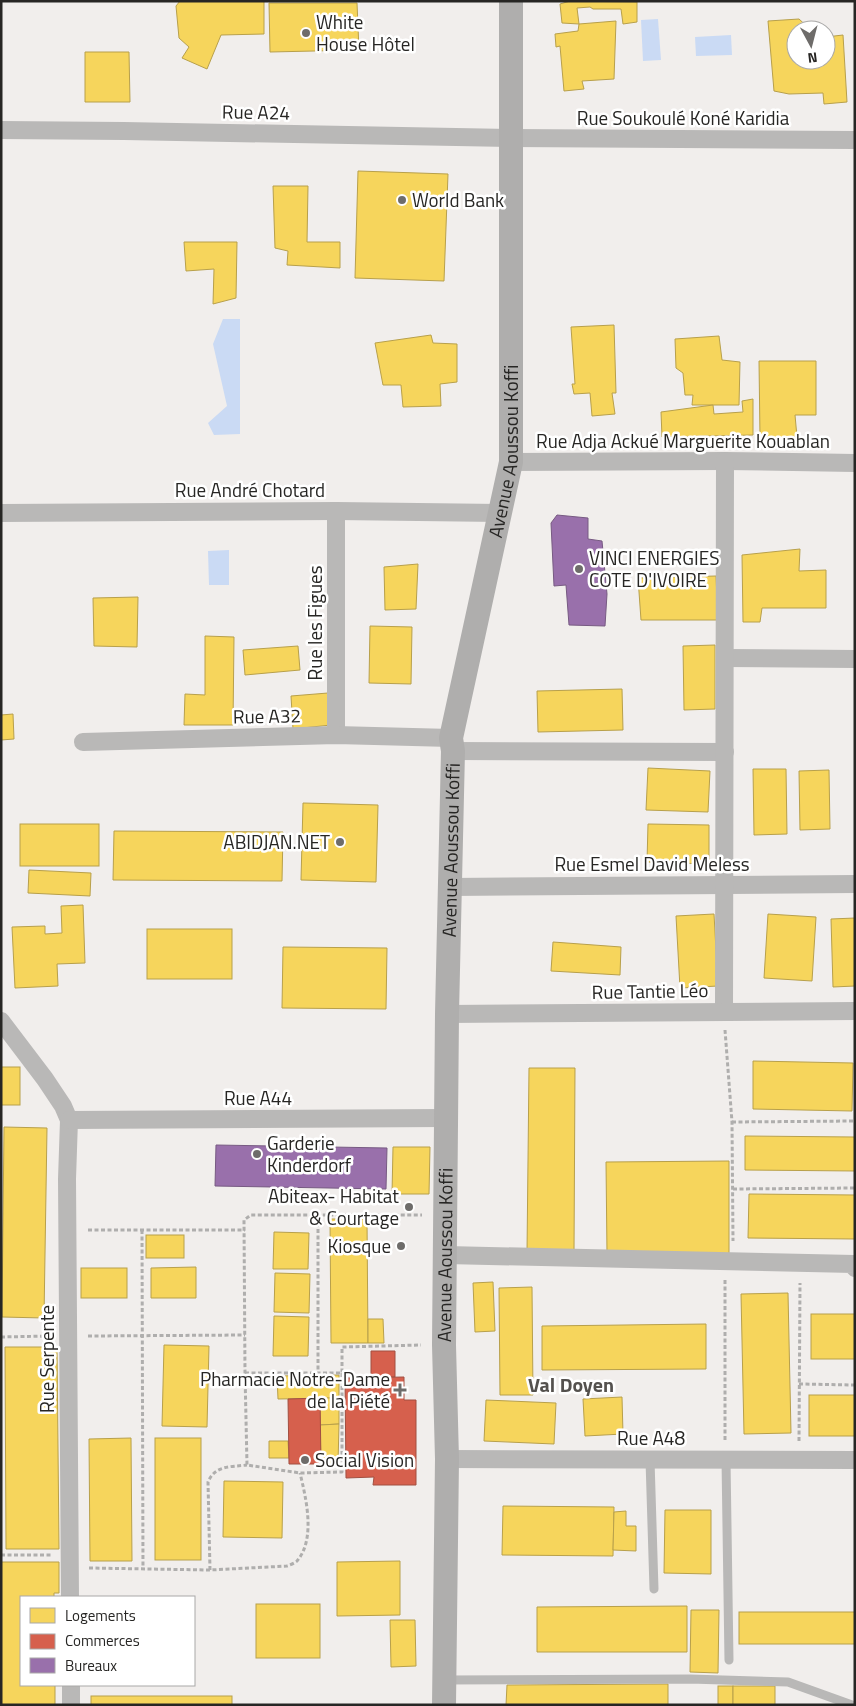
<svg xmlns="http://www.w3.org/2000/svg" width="856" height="1706" font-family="'Titillium Web',sans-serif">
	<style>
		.water { fill: #cadaf4 }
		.homes { fill: #f6d55c; stroke: #b8a04b }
		.shops { fill: #d6604d; stroke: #a24f41 }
		.offices { fill: #9970ab; stroke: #775a82 }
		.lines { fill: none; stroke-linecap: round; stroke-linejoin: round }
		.path { stroke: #afaead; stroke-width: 3; stroke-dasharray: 4 2.5; stroke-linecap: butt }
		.lane { stroke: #b9b8b7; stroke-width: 9 }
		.street { stroke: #b9b8b7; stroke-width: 18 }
		.secondary { stroke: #afaead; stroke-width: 24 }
		.poi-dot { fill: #6e6c6a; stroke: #fff; stroke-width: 2 }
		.labels { text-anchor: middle; stroke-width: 5; stroke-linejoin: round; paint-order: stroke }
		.poi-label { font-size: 19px; fill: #272624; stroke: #fff; text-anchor: start }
		.street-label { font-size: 19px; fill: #272624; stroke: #fff }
		.neighbourhood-label { font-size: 20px; font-weight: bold; fill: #54514e; stroke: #fff }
	</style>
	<rect width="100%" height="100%" fill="#f1eeec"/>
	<!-- water -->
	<g class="water">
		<polygon points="658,19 661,60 643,61 641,20"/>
		<polygon points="731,35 732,55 696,56 695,37"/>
		<polygon points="223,319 240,319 240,434 214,435 208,423 227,406 213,344"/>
		<polygon points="229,550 229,585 209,585 208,551"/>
	</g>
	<!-- homes -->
	<g class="homes">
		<polygon points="180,1 264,1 264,34 221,35 207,69 182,58 189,47 179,38 176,6"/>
		<polygon points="570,1 637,2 637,22 623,24 621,9 593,9 590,7 577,8 579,24 562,23 560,4"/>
		<polygon points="269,3 357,3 359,50 270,52"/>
		<polygon points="799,19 811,30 796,30 796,60 826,60 826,37 843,35 847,102 824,104 823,93 789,94 774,91 768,21"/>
		<polygon points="616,21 614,79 582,81 584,89 564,91 560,46 556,47 555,34 578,31 579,24"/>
		<polygon points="85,52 129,52 130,102 85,102"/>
		<polygon points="358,171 448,174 444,281 355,278"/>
		<polygon points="273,186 308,186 307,242 340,242 340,268 287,265 288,251 275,248"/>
		<polygon points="184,242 237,242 236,298 213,304 214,269 186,271"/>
		<polygon points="614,325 616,393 612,393 615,414 592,416 590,393 574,394 572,384 575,384 571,327"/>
		<polygon points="431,335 433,343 457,344 457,382 440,384 441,406 403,407 401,385 383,385 375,343"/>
		<polygon points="719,336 722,360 740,362 739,405 692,405 693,395 685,395 683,373 676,368 675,339"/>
		<polygon points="759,361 816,361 816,415 795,415 797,437 760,438"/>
		<polygon points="753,399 753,435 662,437 661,412 713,405 714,414 743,412 742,401"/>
		<polygon points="800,549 799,571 826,570 826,608 762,608 760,622 743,622 742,555"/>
		<polygon points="418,564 416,609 385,610 384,567"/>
		<polygon points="716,576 718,620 641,620 638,578"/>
		<polygon points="138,597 137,647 94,646 93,598"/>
		<polygon points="370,626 412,627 411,684 369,683"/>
		<polygon points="205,636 234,637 233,725 184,725 185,694 205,695"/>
		<polygon points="715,645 715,709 684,710 683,646"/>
		<polygon points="298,646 300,670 245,675 243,650"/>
		<polygon points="622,689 623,730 538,732 537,691"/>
		<polygon points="328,693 331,725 293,729 291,696"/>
		<polygon points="13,714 14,739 1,740 1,715"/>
		<polygon points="648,768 710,771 708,812 646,810"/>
		<polygon points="753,769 786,769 787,834 754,835"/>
		<polygon points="829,770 830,829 800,830 799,771"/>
		<polygon points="303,803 378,805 376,882 301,880"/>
		<rect x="20" y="824" width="79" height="42"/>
		<polygon points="648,824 709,825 709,864 647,862"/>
		<polygon points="114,831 283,832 282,881 113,880"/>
		<polygon points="29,870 91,873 90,896 28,893"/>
		<polygon points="83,905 85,963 57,964 58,986 15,988 12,927 45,926 45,934 62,933 61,906"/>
		<polygon points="714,914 718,986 680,988 676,916"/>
		<polygon points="768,914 816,917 812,981 764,978"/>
		<polygon points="855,918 855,986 833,987 831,919"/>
		<rect x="147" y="929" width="85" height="50"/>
		<polygon points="553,942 621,947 620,975 551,971"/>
		<polygon points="283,947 387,948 386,1009 282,1008"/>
		<polygon points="753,1061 853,1063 852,1111 753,1109"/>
		<rect x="1" y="1067" width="19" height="38"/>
		<polygon points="529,1068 575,1068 574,1252 527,1252"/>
		<polygon points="4,1127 47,1128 44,1318 2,1317"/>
		<polygon points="745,1136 855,1137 855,1171 745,1170"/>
		<polygon points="393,1147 430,1147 429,1194 392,1194"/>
		<polygon points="729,1161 729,1254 607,1254 606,1162"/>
		<polygon points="749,1194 855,1195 855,1239 748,1238"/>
		<polygon points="330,1219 367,1219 368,1343 331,1343"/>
		<polygon points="274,1232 309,1233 308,1269 273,1269"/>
		<rect x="146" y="1235" width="38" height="23"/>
		<polygon points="196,1267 196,1298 151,1298 151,1268"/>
		<rect x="81" y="1268" width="46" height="30"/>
		<polygon points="275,1273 310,1274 309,1313 274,1312"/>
		<polygon points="493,1282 495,1331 475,1332 473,1283"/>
		<polygon points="532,1287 533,1395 500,1395 499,1288"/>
		<polygon points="788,1293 791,1433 744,1434 741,1294"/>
		<rect x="811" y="1314" width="44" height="45"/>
		<polygon points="274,1316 309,1317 308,1356 273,1356"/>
		<polygon points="368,1319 383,1319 384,1343 368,1343"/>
		<polygon points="706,1324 706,1369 542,1370 542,1326"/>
		<polygon points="164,1345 209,1346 207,1427 162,1426"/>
		<polygon points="5,1347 57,1347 59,1549 6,1549"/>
		<polygon points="339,1375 339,1398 278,1399 277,1376"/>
		<rect x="809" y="1395" width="46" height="41"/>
		<polygon points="622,1397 623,1434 585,1436 583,1399"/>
		<polygon points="320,1398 339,1398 339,1424 320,1425"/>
		<polygon points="486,1400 556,1403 554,1444 484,1441"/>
		<polygon points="339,1424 338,1464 321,1464 320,1425"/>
		<polygon points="131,1438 132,1561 90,1561 89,1439"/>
		<rect x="155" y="1438" width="46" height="122"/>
		<polygon points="269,1441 288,1441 289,1458 269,1458"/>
		<polygon points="224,1481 283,1482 282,1538 223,1537"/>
		<polygon points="503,1506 614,1507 613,1556 502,1555"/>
		<polygon points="665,1510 711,1510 711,1574 664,1573"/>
		<polygon points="626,1511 626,1526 636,1526 636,1551 613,1550 614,1512"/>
		<polygon points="400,1561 400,1615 337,1616 337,1562"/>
		<polygon points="1,1562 59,1562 59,1593 54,1593 54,1597 21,1597 21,1685 55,1685 55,1705 1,1705"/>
		<rect x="256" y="1604" width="64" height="54"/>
		<polygon points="687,1606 687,1652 537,1652 537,1607"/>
		<polygon points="691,1610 719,1610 718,1673 690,1672"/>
		<rect x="739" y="1612" width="116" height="32"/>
		<polygon points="390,1620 415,1620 416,1666 391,1667"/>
		<polygon points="668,1684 668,1705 506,1705 507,1685"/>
		<rect x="718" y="1686" width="15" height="19"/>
		<rect x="733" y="1686" width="42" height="19"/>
		<rect x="91" y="1696" width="141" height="9"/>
	</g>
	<!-- shops -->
	<g class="shops">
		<polygon points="371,1351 395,1351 395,1377 371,1378"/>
		<polygon points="404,1377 404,1400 416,1400 416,1485 373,1485 374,1477 346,1478 345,1378"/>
		<polygon points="320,1398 321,1464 289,1464 288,1399"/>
	</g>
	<!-- offices -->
	<g class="offices">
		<polygon points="557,515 588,518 588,539 602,541 607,594 605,626 569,625 566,585 554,586 551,523"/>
		<polygon points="216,1145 387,1148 386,1189 215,1186"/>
	</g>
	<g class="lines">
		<!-- path -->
		<g class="path">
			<polyline points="725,1030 732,1122 733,1241"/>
			<polyline points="732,1122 855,1121"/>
			<polyline points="733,1189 855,1188"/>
			<polyline points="318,1216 318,1373"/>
			<polyline points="88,1230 245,1230"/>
			<polyline points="142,1230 143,1570"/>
			<polyline points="725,1280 725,1441"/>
			<polyline points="88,1336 245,1335"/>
			<polyline points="1,1337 49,1336"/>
			<polyline points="245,1373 342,1373 342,1347 421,1345"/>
			<polyline points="342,1373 342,1472 300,1473 247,1465 245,1373 244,1220 251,1215 422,1215"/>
			<polyline points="799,1384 855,1385"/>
			<polyline points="799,1441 800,1283"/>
			<polyline points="1,1555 51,1555"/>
			<path d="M89 1568 210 1570 287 1566C290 1565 295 1563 297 1561 316 1539 306 1498 300 1473"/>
			<path d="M210 1570 208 1482C215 1465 231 1467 247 1465"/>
		</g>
		<!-- lane -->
		<g class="lane">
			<polyline points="650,1460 654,1589"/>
			<polyline points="726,1460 729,1660"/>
			<polyline points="444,1680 690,1679 788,1682 852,1705"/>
		</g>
		<!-- street -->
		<g class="street">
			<polyline points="1,130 124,131 510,138 855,140"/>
			<polyline points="511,462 725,461 855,463"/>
			<polyline points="336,511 336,735"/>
			<polyline points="1,513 336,511 500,513"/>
			<polyline points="726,658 855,659"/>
			<polyline points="83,742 336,735 451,738"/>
			<polyline points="453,751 725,752"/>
			<polyline points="450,887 855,884"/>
			<polyline points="724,1011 725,461"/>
			<polyline points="447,1014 855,1011"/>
			<polyline points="1,1021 45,1079 63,1106 69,1120 67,1179 70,1597"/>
			<polyline points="69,1120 446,1118"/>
			<polyline points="446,1255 854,1264 855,1268"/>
			<polyline points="447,1459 855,1460"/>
			<polyline points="71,1685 71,1705"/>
		</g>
		<!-- secondary -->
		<path class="secondary" id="s1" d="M444 1705 447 1459 444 1345 447 1014 453 751 451 738 511 462V1"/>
	</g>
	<!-- markers -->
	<g class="poi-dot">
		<circle cx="306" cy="33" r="5"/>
		<circle cx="402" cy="200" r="5"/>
		<circle cx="579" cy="569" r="5"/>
		<circle cx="340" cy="842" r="5"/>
		<circle cx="257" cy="1154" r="5"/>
		<circle cx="409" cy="1207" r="5"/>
		<circle cx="401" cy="1246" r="5"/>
		<path d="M397.5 1382.5h5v5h5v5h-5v5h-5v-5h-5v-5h5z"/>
		<circle cx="305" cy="1460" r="5"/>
	</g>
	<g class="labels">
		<!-- poi labels -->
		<g class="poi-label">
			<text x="316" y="29">White<tspan x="316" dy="22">House Hôtel</tspan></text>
			<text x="412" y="207">World Bank</text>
			<text x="589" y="565">VINCI ENERGIES<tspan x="589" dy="22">COTE D'IVOIRE</tspan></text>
			<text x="330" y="849" text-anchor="end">ABIDJAN.NET</text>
			<text x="267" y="1150">Garderie<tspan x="267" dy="22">Kinderdorf</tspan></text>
			<text x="399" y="1203" text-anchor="end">Abiteax- Habitat<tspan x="399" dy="22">&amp; Courtage</tspan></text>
			<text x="391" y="1253" text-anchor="end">Kiosque</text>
			<text x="390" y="1386" text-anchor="end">Pharmacie Notre-Dame<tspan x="390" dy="22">de la Piété</tspan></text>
			<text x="315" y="1467">Social Vision</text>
		</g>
		<!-- street labels -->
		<g class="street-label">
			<text transform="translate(256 112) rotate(1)" y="7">Rue A24</text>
			<text x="683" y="125">Rue Soukoulé Koné Karidia</text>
			<text x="683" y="448">Rue Adja Ackué Marguerite Kouablan</text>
			<text dy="7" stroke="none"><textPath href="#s1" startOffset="1260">Avenue Aoussou Koffi</textPath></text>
			<text x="250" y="497">Rue André Chotard</text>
			<text transform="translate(315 623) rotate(-90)" y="7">Rue les Figues</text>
			<text transform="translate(267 716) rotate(-1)" y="7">Rue A32</text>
			<text dy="7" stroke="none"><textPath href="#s1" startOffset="855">Avenue Aoussou Koffi</textPath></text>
			<text x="652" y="871">Rue Esmel David Meless</text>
			<text transform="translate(650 991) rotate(-1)" y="7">Rue Tantie Léo</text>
			<text x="258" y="1105">Rue A44</text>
			<text dy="7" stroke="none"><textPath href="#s1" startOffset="450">Avenue Aoussou Koffi</textPath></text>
			<text transform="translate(47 1359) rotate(-90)" y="7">Rue Serpente</text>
			<text x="651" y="1445">Rue A48</text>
		</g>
		<!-- neighbourhood labels -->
		<g class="neighbourhood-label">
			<text x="571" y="1392">Val Doyen</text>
		</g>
	</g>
	<!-- border -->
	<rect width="856" height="1706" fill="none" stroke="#272624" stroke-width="5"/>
	<!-- legend -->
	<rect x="20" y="1596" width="175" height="90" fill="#ffffff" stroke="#a9a8a7"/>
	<rect x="30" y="1608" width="25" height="15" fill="#f6d55c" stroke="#a9a8a7"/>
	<text x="65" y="1621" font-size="15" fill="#272624">Logements</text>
	<rect x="30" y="1634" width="25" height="15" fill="#d6604d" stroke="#a9a8a7"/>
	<text x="65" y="1646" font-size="15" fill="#272624">Commerces</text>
	<rect x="30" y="1658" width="25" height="15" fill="#9970ab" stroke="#a9a8a7"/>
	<text x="65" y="1671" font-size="15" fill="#272624">Bureaux</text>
	<!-- north arrow -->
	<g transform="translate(811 45) rotate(173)"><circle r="24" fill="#ffffff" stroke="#a9a8a7"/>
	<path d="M0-4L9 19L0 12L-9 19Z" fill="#6e6c6a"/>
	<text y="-8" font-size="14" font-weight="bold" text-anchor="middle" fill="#272624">N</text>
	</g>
</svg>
